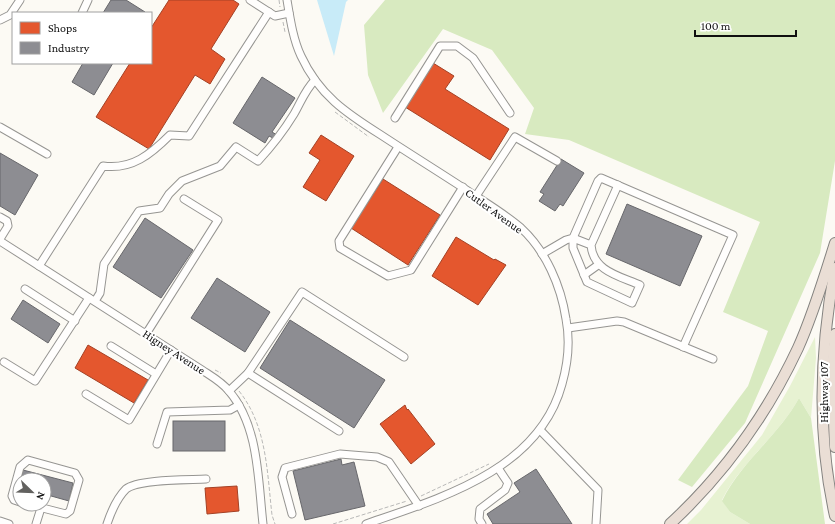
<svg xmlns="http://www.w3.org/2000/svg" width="835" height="524" font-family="'Crimson Pro',serif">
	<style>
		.green { fill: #e7f2d2 }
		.forest { fill: #d8eac0 }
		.water { fill: #c8ebf8 }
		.shops { fill: #e4572e; stroke: #a44125 }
		.industry { fill: #8d8d92; stroke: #67676b }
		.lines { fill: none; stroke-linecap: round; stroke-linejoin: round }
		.minor-casing { stroke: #969592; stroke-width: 9 }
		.highway-casing { stroke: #83827f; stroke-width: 12 }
		.path { stroke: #b9b9b8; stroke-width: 1; stroke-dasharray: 4 2; stroke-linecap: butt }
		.minor { stroke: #fffefd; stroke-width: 7 }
		.highway { stroke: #eaded5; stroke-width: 10 }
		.labels { text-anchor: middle; stroke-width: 4; stroke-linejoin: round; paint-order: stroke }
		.street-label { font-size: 12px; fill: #0f0f0f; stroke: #fff }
	</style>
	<rect width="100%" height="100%" fill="#fcfaf4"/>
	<!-- green -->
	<path class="green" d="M815 337 816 358 811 418 799 398C779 435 741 462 722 500L730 512 750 524H687L701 510 762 435 790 386Z"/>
	<!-- forest -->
	<g class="forest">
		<polygon points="385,0 835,0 835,161 820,253 745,423 692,487 678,480 748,386 768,331 723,312 760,222 569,140 525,134 534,108 492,50 443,29 383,113 368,75 364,25"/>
		<path d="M799 398 811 418 825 524H750L730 512 722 501C741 462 779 435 799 398Z"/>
	</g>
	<!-- water -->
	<polygon class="water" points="317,0 348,0 346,2 334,56"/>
	<!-- shops -->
	<g class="shops">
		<polygon points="169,0 233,0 239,4 211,49 225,59 210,84 195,75 149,149 96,117 130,63 151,63 151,28"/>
		<polygon points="433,63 454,76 445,89 509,129 490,160 405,107"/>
		<polygon points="321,135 354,156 326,201 303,187 320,160 309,153"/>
		<polygon points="383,179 440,215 408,265 351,228"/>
		<polygon points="456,237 494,260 495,259 506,265 478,305 432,276"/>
		<polygon points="88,345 148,380 134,403 75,368"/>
		<polygon points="405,405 407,410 408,409 435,444 411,464 380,424"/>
		<polygon points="237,486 239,511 207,514 205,488"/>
	</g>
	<!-- industry -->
	<g class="industry">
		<polygon points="111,0 126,0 145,12 103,13"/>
		<polygon points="83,63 113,63 94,95 72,82"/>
		<polygon points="262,77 295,98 272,132 277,135 275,139 269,136 265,143 233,123"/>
		<polygon points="0,153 38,175 15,215 0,206"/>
		<polygon points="561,159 584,173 563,206 560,204 555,211 539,201 544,194 540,192"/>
		<polygon points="627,204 702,236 680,286 606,254"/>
		<polygon points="145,218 193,250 161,298 113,267"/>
		<polygon points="217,278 270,312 245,352 191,318"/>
		<polygon points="23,300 60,324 48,343 11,319"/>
		<polygon points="290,320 385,380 354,428 260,368"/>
		<rect x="173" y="421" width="52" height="30"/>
		<polygon points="341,459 342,465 354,462 365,506 305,520 293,471"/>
		<polygon points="536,469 572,524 493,524 487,514 520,492 514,483"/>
		<polygon points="23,470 73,483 69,501 44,494 44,480 20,480 20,488 18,488"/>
	</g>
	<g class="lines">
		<defs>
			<g id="minor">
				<polyline points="250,0 275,16 289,13"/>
				<path d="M287 0C290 18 293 39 301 56 319 95 346 113 381 135 410 154 439 172 468 191 486 203 505 214 521 228 546 251 561 286 566 319 570 340 568 363 562 384 539 470 441 498 366 524"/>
				<polyline points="82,13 88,0"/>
				<polyline points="0,20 10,15 20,0"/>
				<polyline points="395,118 440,46 457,46 473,58 510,113"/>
				<polyline points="0,127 47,154"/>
				<polyline points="398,147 339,241 340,248 388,276 411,270 463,187"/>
				<polyline points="476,196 515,137 557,161"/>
				<polyline points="0,217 7,221 8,226 0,239"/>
				<path d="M0 241 202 370C211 376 222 382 229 391 259 426 258 480 263 524"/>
				<path d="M591 245 573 238V248L587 282 632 303 640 285C619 276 593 271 591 245L618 185"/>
				<polyline points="542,254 566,240 573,238 598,181 601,178 733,235 683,347"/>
				<path d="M39 266 103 166C132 170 151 154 170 135L189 136 269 12"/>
				<polyline points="584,275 598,265"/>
				<polyline points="25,289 75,321"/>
				<path d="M95 301 100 293 104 264 139 211 160 208 169 194 182 181 220 166 236 147 258 161C272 146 283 132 294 114 301 102 305 90 315 80"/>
				<polyline points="568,328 617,321 624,322 713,359"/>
				<polyline points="146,334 218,220 184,199"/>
				<polyline points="111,346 156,374"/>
				<polyline points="4,362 35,381 89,298"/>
				<polyline points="248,373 339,431"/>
				<polyline points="229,391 248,373 302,292 404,357"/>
				<polyline points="86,394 129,420 171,350"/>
				<polyline points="540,430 598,490 596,524"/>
				<polyline points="157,444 167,412 230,410 239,405"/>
				<polyline points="20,502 14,500 12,496 20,467 28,460 75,473 79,480 70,511 66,514 27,504"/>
				<polyline points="292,514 282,477 285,468 340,454 377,457 389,462 419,506"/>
				<polyline points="0,521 9,524"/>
				<polyline points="36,524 41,508"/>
				<path d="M107 524C111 512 117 498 126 489 138 479 189 480 206 479"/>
				<polyline points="482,524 479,519 480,509 505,490 508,483 498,468"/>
			</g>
			<g id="highway">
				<path d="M835 268C820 349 817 435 835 516"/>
				<polyline points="835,334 832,372 835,447"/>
				<path d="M670 524C724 474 767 414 798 348 813 315 824 278 835 243"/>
			</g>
		</defs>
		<!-- minor casing -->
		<use href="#minor" class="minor-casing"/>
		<!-- highway casing -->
		<use href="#highway" class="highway-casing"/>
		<!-- path -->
		<g class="path">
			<polyline points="279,0 280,7"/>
			<polyline points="283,22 285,32"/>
			<polyline points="335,112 369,137"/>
			<polyline points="215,370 221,373"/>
			<path d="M239 391C267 426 267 472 272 515L275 524"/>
			<polyline points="421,496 489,464"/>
			<polyline points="333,524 407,501"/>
		</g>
		<!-- minor -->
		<use href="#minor" class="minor"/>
		<!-- highway -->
		<use href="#highway" class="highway"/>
	</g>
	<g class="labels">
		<!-- street labels -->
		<g class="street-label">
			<text transform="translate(494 211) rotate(36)" y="4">Cutler Avenue</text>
			<text transform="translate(174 352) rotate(33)" y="4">Higney Avenue</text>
			<text transform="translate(824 392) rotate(-90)" y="4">Highway 107</text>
		</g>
	</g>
	<!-- legend -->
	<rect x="12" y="12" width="140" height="52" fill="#ffffff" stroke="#9f9f9f"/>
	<rect x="20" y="22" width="20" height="12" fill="#e4572e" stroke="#9f9f9f"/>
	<text x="48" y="32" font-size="12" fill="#0f0f0f">Shops</text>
	<rect x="20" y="42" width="20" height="12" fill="#8d8d92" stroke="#9f9f9f"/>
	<text x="48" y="52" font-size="12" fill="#0f0f0f">Industry</text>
	<!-- north arrow -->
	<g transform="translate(32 492) rotate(113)"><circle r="19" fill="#ffffff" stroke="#9f9f9f"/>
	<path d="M0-3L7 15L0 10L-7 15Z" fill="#62615f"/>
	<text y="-6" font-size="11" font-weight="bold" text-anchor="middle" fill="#0f0f0f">N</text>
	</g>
	<!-- scale -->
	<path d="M695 30v6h101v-6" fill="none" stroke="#0f0f0f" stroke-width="2"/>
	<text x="701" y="30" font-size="12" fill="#0f0f0f" stroke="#ffffff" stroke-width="3" paint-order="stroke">100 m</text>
</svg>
